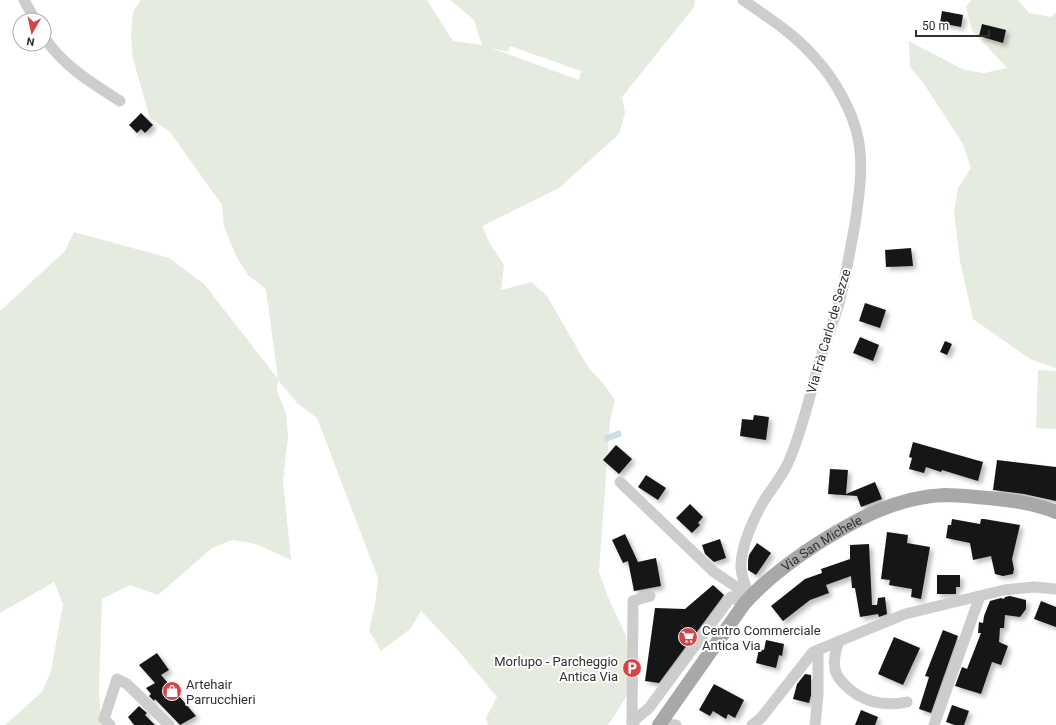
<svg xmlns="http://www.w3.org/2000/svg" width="1056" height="725" font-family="Roboto,sans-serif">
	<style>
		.green { fill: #e5ebdf; fill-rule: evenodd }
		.water { fill: #cddde9 }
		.building { fill: #171717; filter: url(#shadow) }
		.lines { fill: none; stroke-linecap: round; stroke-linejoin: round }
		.minor { stroke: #cdcdcd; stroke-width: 11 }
		.major { stroke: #a8a8a8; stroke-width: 14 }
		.labels { text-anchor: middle; stroke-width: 4; stroke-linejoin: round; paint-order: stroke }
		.street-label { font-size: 13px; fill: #303030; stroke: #fff }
		.poi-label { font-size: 13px; fill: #303030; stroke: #fff; text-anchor: start }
	</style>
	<defs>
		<filter id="shadow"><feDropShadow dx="3.5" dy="3.5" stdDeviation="2" flood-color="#0004"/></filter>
	</defs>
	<rect width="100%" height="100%" fill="#fff"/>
	<!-- green -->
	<g class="green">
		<path d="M141 0H427L453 41 482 45 474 20 450 0H695L694 7 622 97 625 113 619 134 559 188 482 226 490 244 504 265 501 290 531 282 547 296 588 367 603 383 615 400 610 421 599 572 608 597 626 636 631 688 617 712 608 725H488L486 718 497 697 456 648 421 611 410 629 381 651 369 630 375 605 378 578 317 418 297 403 278 380 277 391 286 413 288 437 283 481 291 560 256 544 232 540 212 548 158 595 130 585 102 599 99 690 101 725H5L42 692 51 671 63 604 54 582 0 613V311L65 251 74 232 169 258 204 284 278 379 266 289 248 275 236 256 224 226 222 205 170 132 150 118 133 59 131 35 133 11ZM510 46 581 71 579 80 489 47 508 52Z"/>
		<polygon points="971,0 1018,0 1029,13 1051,17 1056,12 1056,368 1030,359 973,319 960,261 954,212 958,188 971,168 963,144 924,84 910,67 909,41 964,70 984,73 1007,68 972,30 966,7"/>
		<polygon points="1038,370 1056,371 1056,429 1036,428"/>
	</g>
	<!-- water -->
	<polygon class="water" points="620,430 622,436 606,442 604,436"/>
	<!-- building -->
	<g class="building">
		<polygon points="942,11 963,15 961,27 940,23"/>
		<polygon points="982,24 1006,30 1003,43 979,36"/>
		<polygon points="141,113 153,125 145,133 141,129 137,133 129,125"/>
		<polygon points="911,248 913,266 886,267 885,250"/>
		<polygon points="865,303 886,310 880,328 859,321"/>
		<polygon points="860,337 879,345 873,361 853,353"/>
		<polygon points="945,341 952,344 947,355 940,352"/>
		<polygon points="754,415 769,417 766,440 740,436 742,419 753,420"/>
		<polygon points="913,442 983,462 978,481 942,470 941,472 926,467 924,473 909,469 912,458 909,457"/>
		<polygon points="616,445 632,459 619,474 603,460"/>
		<polygon points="997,460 1056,467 1056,501 1024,494 993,490"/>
		<polygon points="830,469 848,470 846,494 875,482 882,499 861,507 857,496 828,494"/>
		<polygon points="646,475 666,488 658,500 638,487"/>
		<polygon points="690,504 703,517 698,523 700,525 692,533 676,518"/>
		<polygon points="952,519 980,524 981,519 984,519 1020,525 1012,559 1014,569 1013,574 1003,576 995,574 991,556 973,560 970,543 946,538 948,525 951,525"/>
		<polygon points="887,532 908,535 907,543 930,547 921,599 911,597 912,589 889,585 890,580 881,579"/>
		<polygon points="625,534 638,562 656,558 661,586 634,591 628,561 623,563 612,540"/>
		<polygon points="720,539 726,558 714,562 705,554 702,545"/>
		<polygon points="757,543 771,553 756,575 748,570 748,561 749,555"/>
		<polygon points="869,544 872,605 877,605 878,598 885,597 887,614 879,617 878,614 860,617 855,588 852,588 851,576 826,585 829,593 810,600 783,621 771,606 805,579 822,573 821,569 850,559 850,545"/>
		<polygon points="937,575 960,575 960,587 956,587 956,594 937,594"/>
		<polygon points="713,585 724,595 659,683 645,681 655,608 685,609"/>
		<polygon points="1010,596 1026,600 1026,609 1020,617 1005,615 1004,628 1000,628 999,642 1008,646 1001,665 992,662 981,694 955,686 962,667 967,669 981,633 978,633 979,622 983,623 984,616 990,601 1001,598 1004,599 1005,597"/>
		<polygon points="1041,601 1056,607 1056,627 1034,619"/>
		<polygon points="943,630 958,636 931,713 919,709 929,677 925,676"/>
		<polygon points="894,637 920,648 903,685 878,674"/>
		<polygon points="766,640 784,644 782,656 779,655 776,668 756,663 759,649 764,650"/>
		<polygon points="157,653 169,670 161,675 196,716 180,725 155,699 154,701 149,696 151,694 146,688 155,683 139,665"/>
		<polygon points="805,674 811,675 811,695 809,703 793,699 797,684"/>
		<polygon points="714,684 744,700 735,718 728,714 726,719 713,711 710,716 699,710"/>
		<polygon points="952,705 969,711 964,725 955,725 946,722"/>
		<polygon points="139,706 147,713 145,715 155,725 134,725 128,717"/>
		<polygon points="861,710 878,717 875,725 855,725"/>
	</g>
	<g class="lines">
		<!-- minor -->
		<g class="minor">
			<polyline points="24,0 35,20"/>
			<path d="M743 0C769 18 796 35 816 59 834 78 853 112 858 138 864 166 859 196 855 224 850 250 846 275 840 300 835 317 829 334 823 351 811 387 804 428 788 463 782 476 773 487 765 499 754 517 740 548 741 568 742 579 746 588 750 597"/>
			<path d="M44 37C63 66 92 83 120 101"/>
			<polyline points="620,482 714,572 735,586 747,600"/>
			<path d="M839 641C836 650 833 659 835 669 836 675 840 680 844 684 861 702 884 707 907 702"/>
			<polyline points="632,722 649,708 731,597 744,604"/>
			<polyline points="660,724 676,725"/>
			<polyline points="110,725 104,719 117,679 127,684 169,725"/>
			<polyline points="634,725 632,722 633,601 650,596"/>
			<polyline points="752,725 761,718 813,652 905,614 1004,590 1034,587 1056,589"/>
			<polyline points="815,725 818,695 818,650"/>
			<polyline points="934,725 980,596"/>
		</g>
		<!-- major -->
		<path class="major" id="s1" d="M659 725 744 604C764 581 791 561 817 544 857 519 896 497 945 495 959 495 974 497 988 498 1011 500 1034 503 1056 512"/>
	</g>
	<!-- icons -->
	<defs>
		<symbol id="supermarket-disc" viewBox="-11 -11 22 22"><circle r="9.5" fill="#d34547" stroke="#fff"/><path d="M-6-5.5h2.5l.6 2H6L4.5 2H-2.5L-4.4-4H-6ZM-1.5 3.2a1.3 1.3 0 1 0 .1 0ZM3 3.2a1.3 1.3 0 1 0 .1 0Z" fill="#fff"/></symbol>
		<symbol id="parking-disc" viewBox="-11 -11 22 22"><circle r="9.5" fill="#d34547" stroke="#fff"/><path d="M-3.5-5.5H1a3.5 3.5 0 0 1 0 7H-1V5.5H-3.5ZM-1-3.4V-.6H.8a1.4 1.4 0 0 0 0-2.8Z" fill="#fff"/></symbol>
		<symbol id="shop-disc" viewBox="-11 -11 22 22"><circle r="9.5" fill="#d34547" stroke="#fff"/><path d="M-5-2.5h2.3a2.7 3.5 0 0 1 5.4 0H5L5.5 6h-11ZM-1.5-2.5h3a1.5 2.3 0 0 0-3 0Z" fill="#fff"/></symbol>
	</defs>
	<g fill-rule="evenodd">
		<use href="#supermarket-disc" x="677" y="626" width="22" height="22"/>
		<use href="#parking-disc" x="621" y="657" width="22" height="22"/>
		<use href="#shop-disc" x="161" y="680" width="22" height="22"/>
	</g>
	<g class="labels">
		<!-- street labels -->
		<g class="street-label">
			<text transform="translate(828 331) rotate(-74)" y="5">Via Frà Carlo de Sezze</text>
			<text dy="5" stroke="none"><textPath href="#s1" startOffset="247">Via San Michele</textPath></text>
		</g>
		<!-- poi labels -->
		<g class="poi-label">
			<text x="702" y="635">Centro Commerciale<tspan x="702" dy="15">Antica Via</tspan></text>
			<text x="618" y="666" text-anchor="end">Morlupo - Parcheggio<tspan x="618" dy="15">Antica Via</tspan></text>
			<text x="186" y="689">Artehair<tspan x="186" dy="15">Parrucchieri</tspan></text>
		</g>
	</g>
	<!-- north arrow -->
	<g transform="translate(32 32) rotate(189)"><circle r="19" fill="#ffffff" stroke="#acacac"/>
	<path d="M0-3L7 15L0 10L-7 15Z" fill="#d34547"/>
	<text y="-6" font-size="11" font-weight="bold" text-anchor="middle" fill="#303030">N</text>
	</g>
	<!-- scale -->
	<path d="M916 30v6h73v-6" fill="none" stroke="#303030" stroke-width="2"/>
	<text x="922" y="30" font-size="12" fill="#303030" stroke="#ffffff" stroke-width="3" paint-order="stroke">50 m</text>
</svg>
